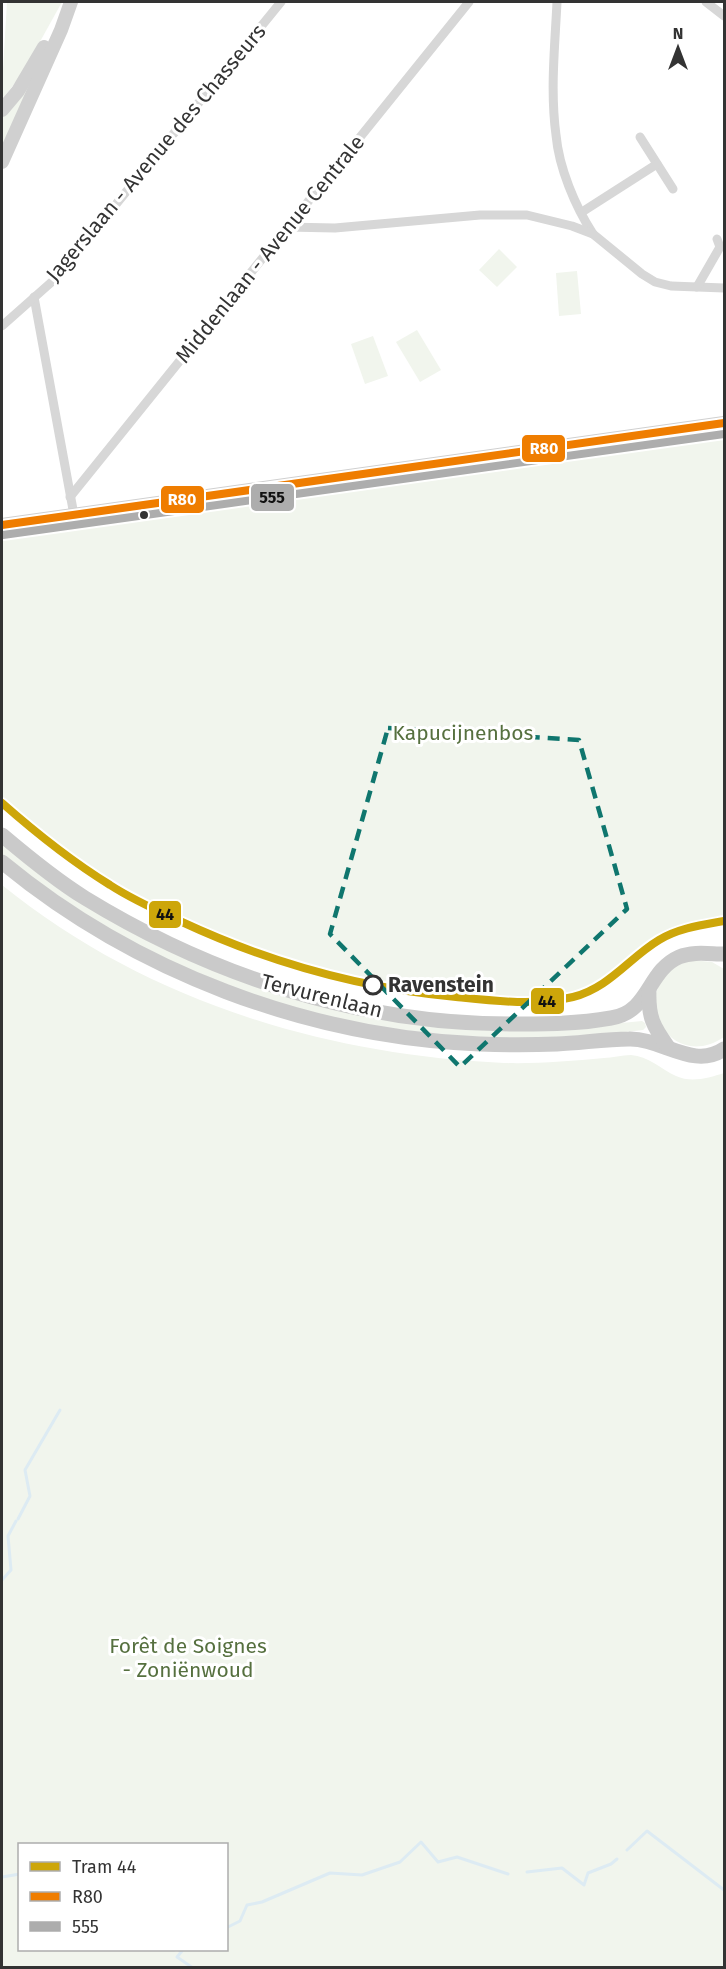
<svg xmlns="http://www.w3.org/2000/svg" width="726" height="1969" font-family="'Fira Sans',sans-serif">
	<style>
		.green { fill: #f1f5ed; fill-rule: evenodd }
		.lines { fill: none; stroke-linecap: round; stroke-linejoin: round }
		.stream { stroke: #ddebf3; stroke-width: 3 }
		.street { stroke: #d7d7d7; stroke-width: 9 }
		.secondary { stroke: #d0d0d0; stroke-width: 14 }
		.primary { stroke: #cacaca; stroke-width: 15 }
		.bus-1-casing { stroke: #fff; stroke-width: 12 }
		.bus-2-casing { stroke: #fff; stroke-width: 12 }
		.bus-1 { stroke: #ef7d00; stroke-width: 8 }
		.bus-2 { stroke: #adadad; stroke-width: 8 }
		.tram-1-casing { stroke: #fff; stroke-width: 12 }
		.tram-1 { stroke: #cda60a; stroke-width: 8 }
		.marked { fill: none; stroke: #0f766e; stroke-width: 4.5; stroke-dasharray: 12 8; stroke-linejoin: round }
		.bus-dot { fill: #333; stroke: #fff; stroke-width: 2 }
		.stop-dot { fill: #fff; stroke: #333; stroke-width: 3 }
		.labels { text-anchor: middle; stroke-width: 6; stroke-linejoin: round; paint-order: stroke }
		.street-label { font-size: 21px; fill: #333; stroke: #fff }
		.park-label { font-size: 21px; fill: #56703f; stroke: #fff }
		.stop-label { font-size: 21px; font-weight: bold; fill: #333; stroke: #fff; text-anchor: start }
		.line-badge { stroke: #fff; stroke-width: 2 }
		.badge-label { font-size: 16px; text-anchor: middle; font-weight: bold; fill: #fff }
		.pale-badge-label { font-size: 16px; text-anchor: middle; font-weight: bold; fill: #111 }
	</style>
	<rect width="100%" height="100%" fill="#fff"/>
	<!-- green -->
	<g class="green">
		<polygon points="7,2 62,2 22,74 4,97 2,96 2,86"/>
		<polygon points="27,86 29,86 2,151 2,117"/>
		<polygon points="499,249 517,267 497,287 479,270"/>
		<polygon points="577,271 581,314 559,316 556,273"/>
		<polygon points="417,330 441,370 420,382 396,342"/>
		<polygon points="373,336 388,376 365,384 351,344"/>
		<polygon points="724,432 724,918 690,924 660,935 647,944 602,983 589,990 573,994 555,997 479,996 394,987 315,971 220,937 128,892 47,838 2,799 2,534"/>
		<path d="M2 843 71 895 318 1005 601 1025 642 1021 645 1023 646 1027 643 1030C482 1051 317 1031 170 962 109 933 55 894 2 855Z"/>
		<path d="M2 885C144 1000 323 1055 504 1063 536 1064 571 1061 604 1058 612 1058 622 1055 631 1055 648 1056 661 1069 676 1076 691 1083 709 1078 724 1073V1967H2ZM226 1844V1950H188L176 1952 172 1950H20V1844Z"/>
		<path d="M690 960 712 962 724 969V1037C666 1076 621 983 690 960Z"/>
	</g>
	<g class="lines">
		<!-- stream -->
		<g class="stream">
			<polyline points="18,1519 30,1496 25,1470 60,1410"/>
			<polyline points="2,1580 11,1570 8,1536 16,1521"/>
			<polyline points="627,1850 647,1831 724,1890"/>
			<polyline points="527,1872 562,1868 584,1885 588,1873 611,1864 617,1859"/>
			<polyline points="2,1877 20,1874"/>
			<polyline points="226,1928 240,1921 247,1905 262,1902 330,1873 362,1875 400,1862 421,1842 438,1862 457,1857 508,1874"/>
			<polyline points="179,1950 182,1951 177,1957 193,1968"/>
		</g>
		<!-- street -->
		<g class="street">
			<path d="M557 2C555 45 550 91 556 135 559 168 575 206 593 234"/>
			<polyline points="706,2 724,16"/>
			<polyline points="640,137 673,189"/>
			<polyline points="582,212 657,164"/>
			<polyline points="286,227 335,228 480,215 527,215 572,226 593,234 642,274 655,282 671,286 724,288"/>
			<polyline points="697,287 720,247 717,239"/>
			<polyline points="34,297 74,515"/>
			<polyline points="2,326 55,279 281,2"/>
			<polyline points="70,497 469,2"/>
		</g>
		<!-- secondary -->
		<g class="secondary">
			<polyline points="2,110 18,91 44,47"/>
			<polyline points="2,162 61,30 71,2"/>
			<polyline points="2,525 724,423"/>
		</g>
		<!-- primary -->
		<g class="primary">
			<path d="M2 835C28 857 56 880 85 898 214 977 360 1024 511 1024 545 1024 578 1024 611 1018 650 1012 647 971 679 957 693 951 710 954 724 954"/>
			<path d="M2 862C135 972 307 1037 480 1044 505 1045 532 1045 557 1044 581 1043 605 1039 629 1039 661 1038 694 1070 724 1049"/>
			<path d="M649 990C648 1017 653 1026 668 1047"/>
		</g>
		<defs>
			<polyline id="bus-1" points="2,525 724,423"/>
			<polyline id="bus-2" points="3,535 724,434"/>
		</defs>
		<!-- bus-1 casing -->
		<use href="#bus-1" class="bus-1-casing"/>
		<!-- bus-2 casing -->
		<use href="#bus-2" class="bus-2-casing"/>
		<!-- bus-1 -->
		<use href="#bus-1" class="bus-1"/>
		<!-- bus-2 -->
		<use href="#bus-2" class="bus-2"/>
		<defs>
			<path id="tram-1" d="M2 803C36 833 71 861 110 885 133 900 158 911 182 922 270 963 360 988 456 997 494 1001 535 1006 573 997 609 988 629 958 659 940 679 928 702 925 724 921"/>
		</defs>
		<!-- tram-1 casing -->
		<use href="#tram-1" class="tram-1-casing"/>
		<!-- tram-1 -->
		<use href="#tram-1" class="tram-1"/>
	</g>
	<!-- marked area -->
	<path class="marked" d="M388 728 579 740 627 909 460 1067 330 934Z"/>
	<!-- markers -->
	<circle class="bus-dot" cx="144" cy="515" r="5"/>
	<circle class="stop-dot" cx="373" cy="985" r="9"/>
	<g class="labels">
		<!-- street labels -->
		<g class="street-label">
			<text transform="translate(156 153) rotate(-50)" y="7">Jagerslaan - Avenue des Chasseurs</text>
			<text transform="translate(270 249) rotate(-51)" y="7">Middenlaan - Avenue Centrale</text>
			<text transform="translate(322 996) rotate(14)" y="7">Tervurenlaan</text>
		</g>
		<!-- park labels -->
		<g class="park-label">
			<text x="463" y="740">Kapucijnenbos</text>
			<text x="188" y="1653">Forêt de Soignes<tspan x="188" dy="24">- Zoniënwoud</tspan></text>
		</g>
		<!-- stop labels -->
		<g class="stop-label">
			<text x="388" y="992">Ravenstein</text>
		</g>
	</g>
	<g class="line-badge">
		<rect x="521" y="434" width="45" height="29" rx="6" fill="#ef7d00"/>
		<rect x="250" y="483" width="45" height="29" rx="6" fill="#adadad"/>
		<rect x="160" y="485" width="45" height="29" rx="6" fill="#ef7d00"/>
		<rect x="148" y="900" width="34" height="29" rx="6" fill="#cda60a"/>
		<rect x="530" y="987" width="35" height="28" rx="6" fill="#cda60a"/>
	</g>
	<g class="badge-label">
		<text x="544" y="454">R80</text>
		<text x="182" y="505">R80</text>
	</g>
	<g class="pale-badge-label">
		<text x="272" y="503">555</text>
		<text x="165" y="920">44</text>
		<text x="547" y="1007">44</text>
	</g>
	<!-- border -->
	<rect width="726" height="1969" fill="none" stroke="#333333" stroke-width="6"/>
	<!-- legend -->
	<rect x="18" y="1843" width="210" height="108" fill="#ffffff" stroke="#adadad" stroke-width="1.5"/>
	<rect x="30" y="1862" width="30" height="9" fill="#cda60a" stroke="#adadad" stroke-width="1.5"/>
	<text x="72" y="1873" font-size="18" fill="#333333">Tram 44</text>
	<rect x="30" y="1892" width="30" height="9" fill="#ef7d00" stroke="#adadad" stroke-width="1.5"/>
	<text x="72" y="1903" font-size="18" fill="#333333">R80</text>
	<rect x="30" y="1922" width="30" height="9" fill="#adadad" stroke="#adadad" stroke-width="1.5"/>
	<text x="72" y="1933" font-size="18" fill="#333333">555</text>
	<!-- north arrow -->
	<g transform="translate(678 48)" stroke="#ffffff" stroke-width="4.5" paint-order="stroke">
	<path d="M0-4.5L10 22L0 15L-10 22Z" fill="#333333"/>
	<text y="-9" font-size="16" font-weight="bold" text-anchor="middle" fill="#333333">N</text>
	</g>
</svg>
